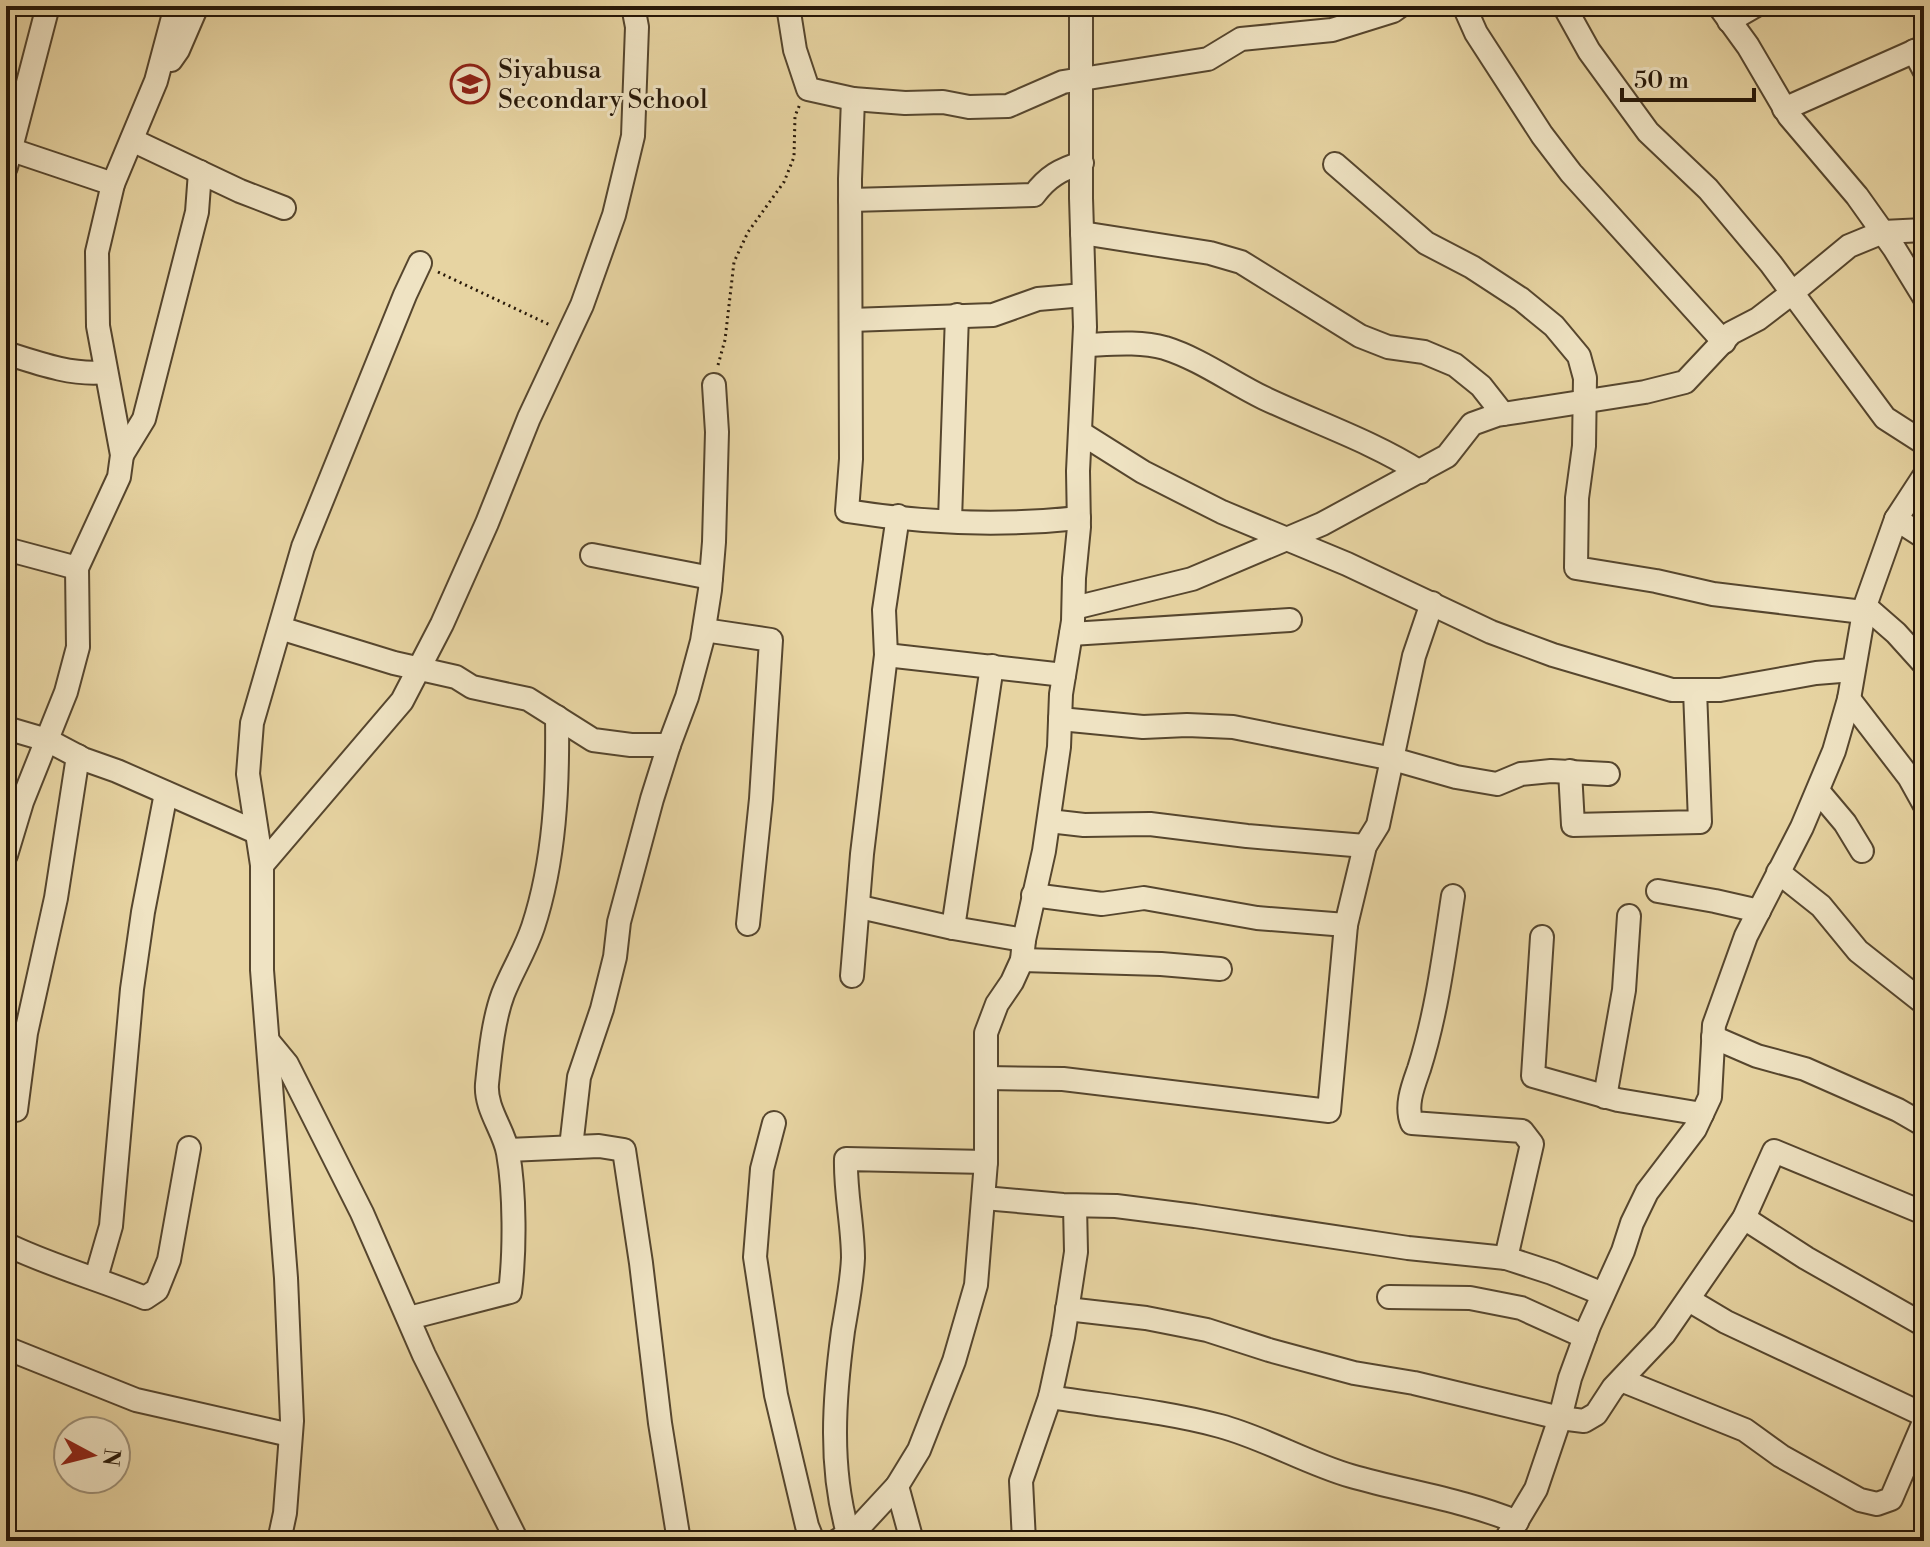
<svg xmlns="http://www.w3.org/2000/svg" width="1930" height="1547" font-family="'Libre Bodoni',serif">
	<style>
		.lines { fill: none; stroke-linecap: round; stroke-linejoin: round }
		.street-casing { stroke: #56462e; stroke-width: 26 }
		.path { stroke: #261708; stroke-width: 3; stroke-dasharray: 2 4; stroke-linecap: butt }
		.street { stroke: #efe3c3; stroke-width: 22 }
		.labels { text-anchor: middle; stroke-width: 6; stroke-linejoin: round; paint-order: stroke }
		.poi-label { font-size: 26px; fill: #261708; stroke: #efe3c3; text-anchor: start }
	</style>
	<rect width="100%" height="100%" fill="#e7d4a2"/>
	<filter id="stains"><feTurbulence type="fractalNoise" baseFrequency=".0025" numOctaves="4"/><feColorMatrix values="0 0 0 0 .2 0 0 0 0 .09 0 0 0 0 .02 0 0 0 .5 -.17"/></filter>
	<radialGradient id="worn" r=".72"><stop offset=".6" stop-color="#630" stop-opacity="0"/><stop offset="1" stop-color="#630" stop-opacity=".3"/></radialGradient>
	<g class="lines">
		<defs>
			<g id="street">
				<polyline points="788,6 795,50 808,89 853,99 905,103 943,102 969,107 1008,106 1063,82 1208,59 1241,39 1332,30 1393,11 1400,6"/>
				<polyline points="1464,6 1476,33 1542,135 1571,173 1724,342"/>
				<polyline points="1564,6 1589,51 1648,132 1708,189 1771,264 1885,418 1924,443"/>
				<polyline points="1719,6 1748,46 1789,116 1857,196 1894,248 1924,297"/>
				<polyline points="1729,21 1755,6"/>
				<polyline points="1914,51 1924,70"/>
				<polyline points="171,60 178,50 197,6"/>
				<path d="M853 99 850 179 851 459 847 511C922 523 1004 526 1079 518"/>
				<polyline points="1784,109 1924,47"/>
				<polyline points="132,140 240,191 284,208"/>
				<polyline points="6,148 113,184"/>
				<polyline points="1335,164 1426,243 1472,267 1521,299 1554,326 1579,356 1585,378 1584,446 1577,498 1576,568 1656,581 1713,594 1863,612"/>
				<polyline points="6,167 48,6"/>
				<path d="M850 200 1034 195C1047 177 1061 169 1082 163"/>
				<polyline points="1082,233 1210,253 1241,262 1360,336 1388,347 1424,352 1455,365 1481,386 1503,414"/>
				<polyline points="851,320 993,315 1038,299 1084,295"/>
				<path d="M1085 345C1111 344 1140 341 1165 348 1200 359 1231 382 1264 398 1317 423 1371 441 1420 472"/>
				<path d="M6 353C37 363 73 376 106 372"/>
				<polyline points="1081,433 1143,472 1222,512 1347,564 1491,632 1553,655 1672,690 1720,690 1816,673 1853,670"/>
				<polyline points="122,455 144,419 197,212 200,172"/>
				<polyline points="1896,519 1924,537"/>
				<polyline points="950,520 957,315"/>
				<polyline points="6,549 77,568"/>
				<polyline points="592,555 711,578"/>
				<polyline points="1865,606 1896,633 1924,664"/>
				<polyline points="1074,608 1192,579 1322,524 1447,456 1472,424 1497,415 1645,392 1685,382 1731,333 1758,319 1792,293 1849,246 1883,232 1924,230"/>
				<polyline points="280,628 394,663 456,677 472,687 528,699 593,740 631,745 669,745"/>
				<polyline points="704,630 771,640 761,799 748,924"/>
				<polyline points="1071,634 1290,620"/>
				<polyline points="886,655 1064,675"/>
				<polyline points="1849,699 1909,777 1924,804"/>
				<polyline points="1060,719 1143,727 1187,725 1233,727 1393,759 1456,777 1497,784 1521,774 1551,771 1608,774"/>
				<polyline points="6,728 47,740 83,759 117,771 256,832"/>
				<polyline points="1570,771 1573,825 1700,822 1695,690"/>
				<polyline points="1818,791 1845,823 1862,851"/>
				<polyline points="1049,821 1084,825 1150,824 1247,836 1365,846"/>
				<polyline points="6,855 22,802 66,692 78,647 77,568 119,477 122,455 98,326 97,252 113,184 156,81 176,6"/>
				<polyline points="262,865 402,701 442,624 487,523 529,418 582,305 614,215 633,136 637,27 633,6"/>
				<polyline points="1778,872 1821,906 1858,951 1924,1003"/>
				<polyline points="1658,891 1715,901 1759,911"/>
				<polyline points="1033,895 1102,904 1144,898 1257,918 1346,925"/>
				<path d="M1453 896C1444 955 1437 1012 1419 1069 1413 1086 1405 1106 1412 1123L1522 1131 1532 1144 1506 1258"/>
				<polyline points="860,907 953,928 1024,940"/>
				<polyline points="953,928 992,666"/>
				<polyline points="1542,937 1533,1076 1618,1100 1702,1114"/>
				<polyline points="1022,960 1161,964 1220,969"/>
				<polyline points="852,976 862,854 886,655 884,610 898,516"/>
				<polyline points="1713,1037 1757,1056 1805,1069 1898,1110 1924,1125"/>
				<polyline points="268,1041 287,1064 362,1213 424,1355 517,1541"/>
				<polyline points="986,1078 1063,1079 1329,1111 1346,925 1365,846 1378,825 1414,656 1432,603"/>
				<polyline points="1605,1097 1624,990 1629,916"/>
				<polyline points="16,1110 26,1033 56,898 78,756"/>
				<polyline points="774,1123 762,1169 755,1257 776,1395 807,1526 813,1541"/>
				<polyline points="571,1147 579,1077 602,1009 615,957 619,922 652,799 669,745 687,697 702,641 710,590 714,542 717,432 714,385"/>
				<polyline points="508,1150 599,1146 624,1150 641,1263 660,1423 679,1541"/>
				<polyline points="984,1198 1063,1205 1116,1206 1195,1216 1408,1248 1506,1258 1552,1273 1603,1294"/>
				<polyline points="1744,1218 1806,1258 1924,1325"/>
				<path d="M12 1247C55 1267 101 1280 145 1298L157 1290 169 1260 189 1148"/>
				<polyline points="96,1278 111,1226 132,989 143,912 166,793"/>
				<polyline points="1389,1297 1470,1298 1521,1308 1585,1337"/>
				<polyline points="1689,1300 1726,1322 1924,1415"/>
				<polyline points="1067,1309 1146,1318 1207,1330 1269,1350 1354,1373 1414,1383 1560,1418 1584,1421 1596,1414 1613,1388 1664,1334 1744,1218 1774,1151 1924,1213"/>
				<path d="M409 1318 510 1292C515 1253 515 1192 508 1153 504 1130 485 1109 487 1084 490 1055 493 1021 503 994 512 971 525 951 533 927 555 860 558 787 557 717"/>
				<polyline points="6,1348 136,1400 290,1435"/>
				<polyline points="1621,1380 1745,1430 1781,1456 1860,1500 1877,1504 1891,1499 1924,1422"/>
				<path d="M1050 1397C1106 1406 1164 1411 1220 1426 1265 1438 1306 1463 1351 1476 1407 1492 1464 1500 1517 1522"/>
				<polyline points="897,1486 912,1541"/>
				<path d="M848 1533C829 1468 834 1398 843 1331 847 1307 852 1282 853 1258 853 1225 845 1192 846 1159L986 1162"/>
				<polyline points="279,1541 285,1513 292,1421 286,1278 262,970 262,865 248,774 252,723 303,547 405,295 420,263"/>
				<polyline points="837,1541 860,1526 897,1486 919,1450 954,1361 976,1285 986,1162 986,1033 997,1004 1012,982 1022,960 1024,940 1044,851 1059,747 1061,694 1073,621 1074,578 1079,527 1078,471 1085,327 1081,198 1081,6"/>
				<polyline points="1024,1541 1021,1481 1050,1397 1063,1337 1076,1252 1075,1206"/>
				<polyline points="1505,1541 1536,1489 1560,1418 1570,1378 1589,1326 1623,1251 1632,1223 1647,1192 1695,1129 1710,1097 1714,1025 1746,936 1802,827 1834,751 1849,699 1865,606 1896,519 1924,476"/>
			</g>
		</defs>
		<!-- street casing -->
		<use href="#street" class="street-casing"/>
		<!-- path -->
		<g class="path">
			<polyline points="438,272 550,325"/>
			<polyline points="718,365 725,340 734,262 748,232 784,182 794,157 795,116 800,104"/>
		</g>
		<!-- street -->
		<use href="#street" class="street"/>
	</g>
	<!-- icons -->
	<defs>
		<symbol id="school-ring" viewBox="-11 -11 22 22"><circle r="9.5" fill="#efe3c3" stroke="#8f2418" stroke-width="1.5"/><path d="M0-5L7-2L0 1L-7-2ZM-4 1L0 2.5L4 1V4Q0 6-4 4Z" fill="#8f2418"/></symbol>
	</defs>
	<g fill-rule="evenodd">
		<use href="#school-ring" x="448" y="62" width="44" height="44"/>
	</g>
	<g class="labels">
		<!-- poi labels -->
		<g class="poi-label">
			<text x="498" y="78">Siyabusa<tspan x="498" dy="30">Secondary School</tspan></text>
		</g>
	</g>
	<!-- margin -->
	<rect width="1930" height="1547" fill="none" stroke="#e7d4a2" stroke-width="32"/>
	<rect x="8" y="8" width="1914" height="1531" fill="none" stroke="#261708" stroke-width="4"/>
	<rect x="16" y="16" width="1898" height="1515" fill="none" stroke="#261708" stroke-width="2"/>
	<!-- north arrow -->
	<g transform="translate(92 1455) rotate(97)"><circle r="38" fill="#efe3c3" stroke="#9f9178" stroke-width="2"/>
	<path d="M0-6L14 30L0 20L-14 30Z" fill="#8f2418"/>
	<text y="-12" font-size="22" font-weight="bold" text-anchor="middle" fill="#261708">N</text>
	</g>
	<!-- scale -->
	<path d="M1622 88v12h132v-12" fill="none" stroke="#261708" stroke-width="4"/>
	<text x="1634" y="88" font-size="24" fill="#261708" stroke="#efe3c3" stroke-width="6" paint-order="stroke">50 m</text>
	<rect width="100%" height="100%" filter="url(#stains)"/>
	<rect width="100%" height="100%" fill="url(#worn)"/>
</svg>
